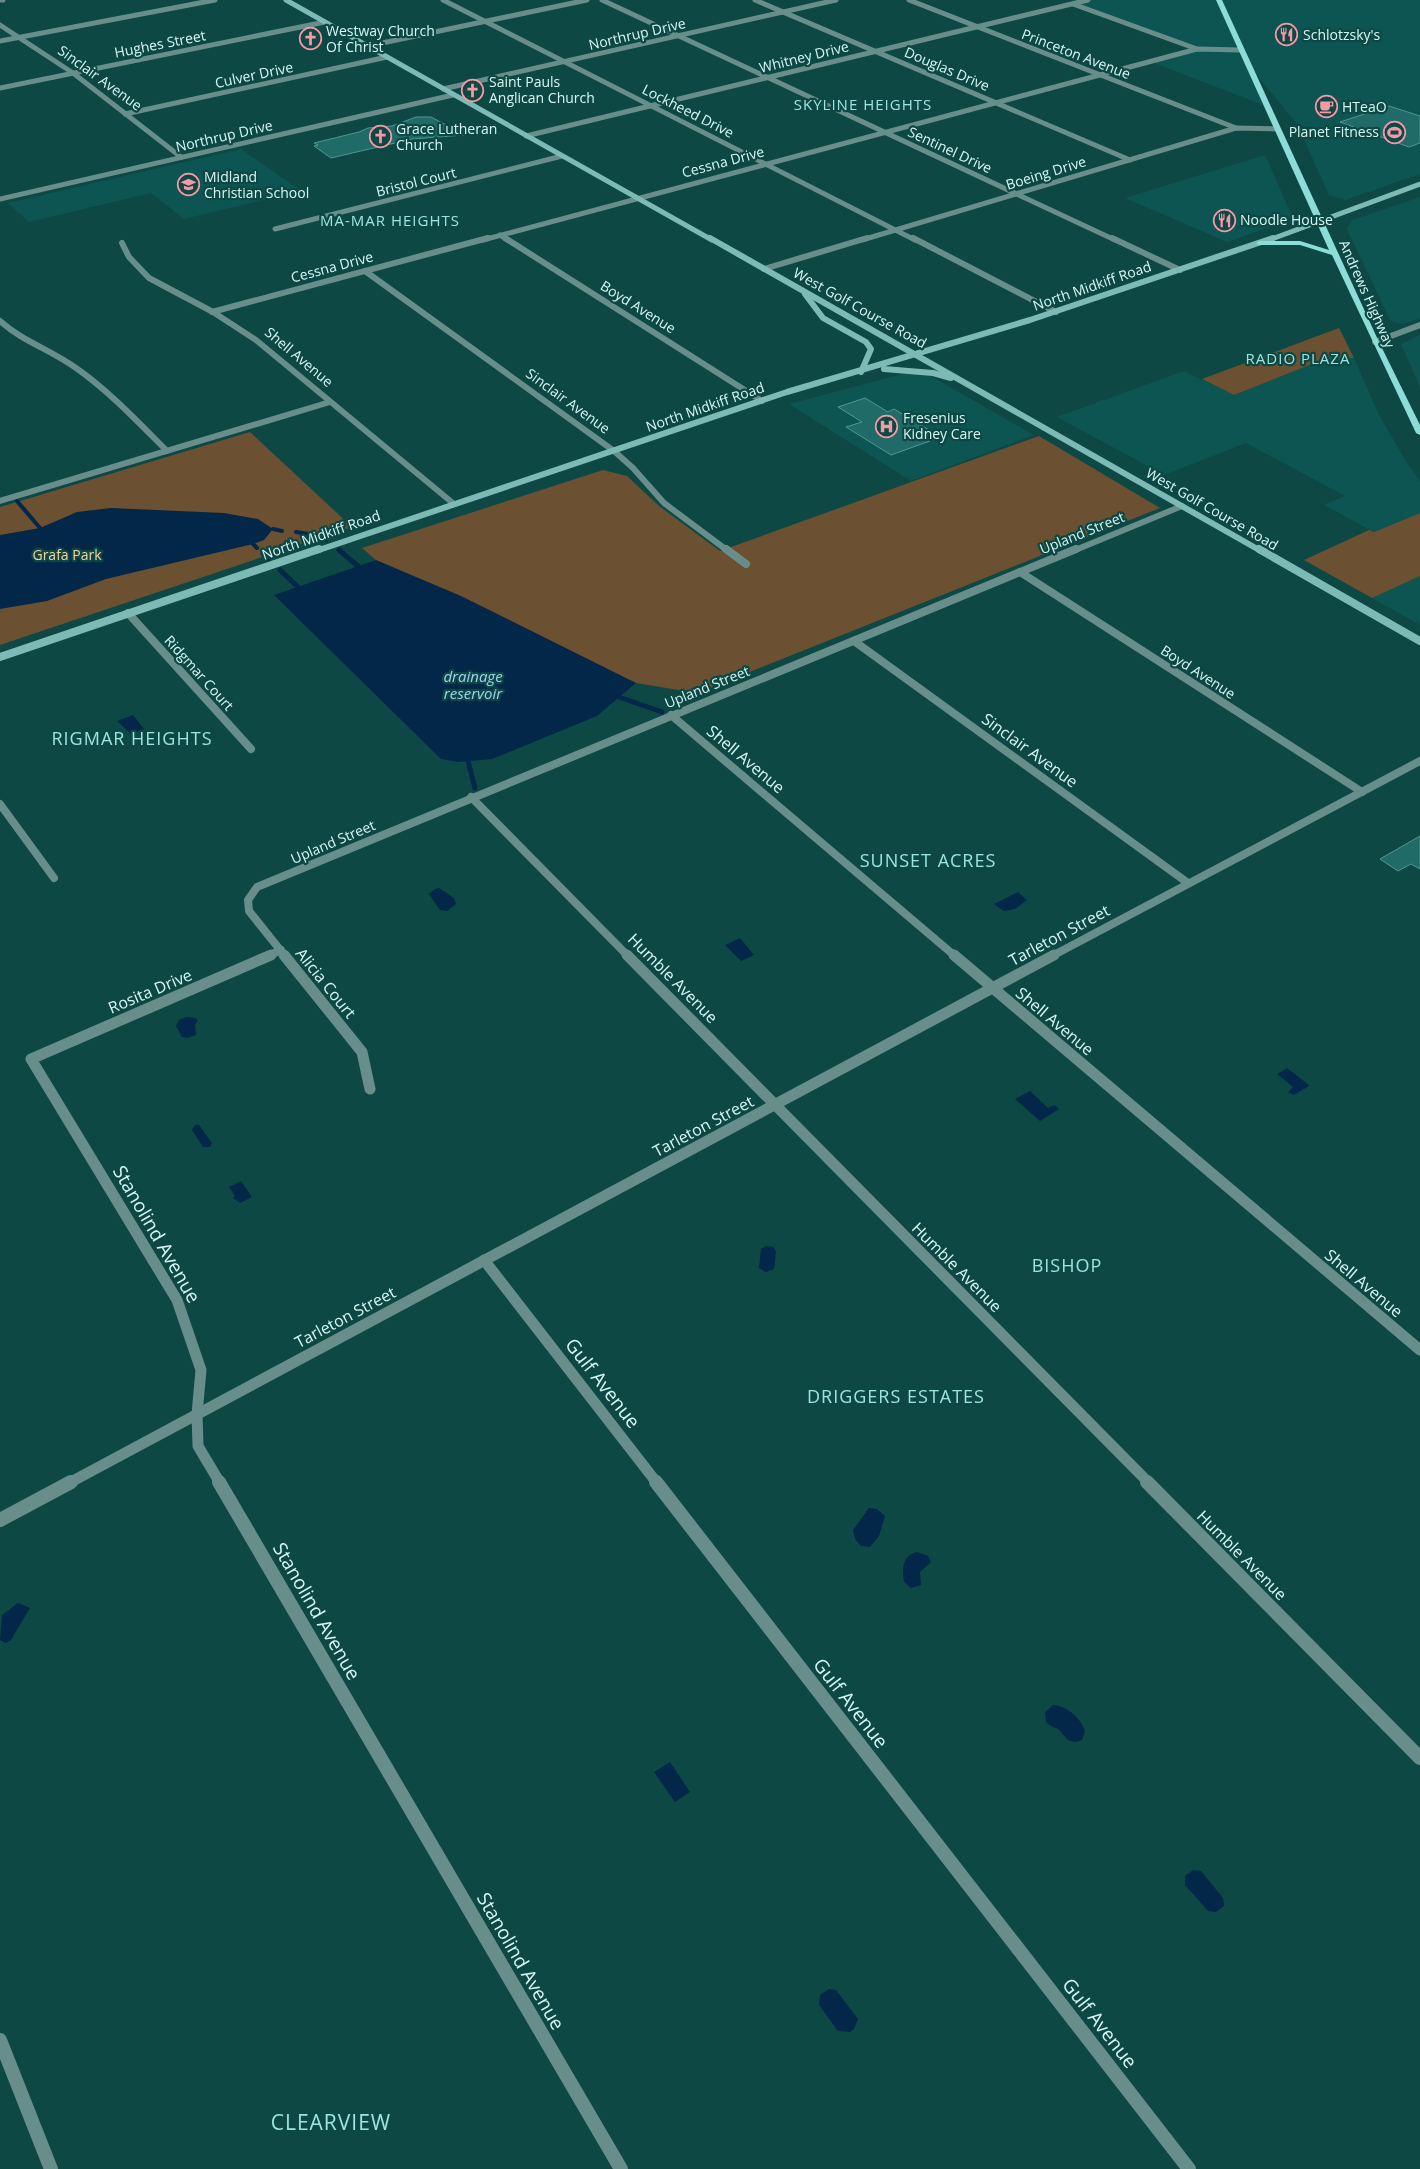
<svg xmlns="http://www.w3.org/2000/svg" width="1420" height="2169" font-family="'Open Sans',sans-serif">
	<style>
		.built { fill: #0d5552 }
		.green { fill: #6b5131 }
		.water { fill: #022749 }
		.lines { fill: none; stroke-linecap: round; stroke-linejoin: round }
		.stream-far1 { stroke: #022749; stroke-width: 4 }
		.stream { stroke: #022749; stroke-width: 5 }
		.building { fill: #206b67; stroke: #509692 }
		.minor-far4 { stroke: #688e8b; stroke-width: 5 }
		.minor-far3 { stroke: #688e8b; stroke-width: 6 }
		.minor-far2 { stroke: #688e8b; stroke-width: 8 }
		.minor-far1 { stroke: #688e8b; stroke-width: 11 }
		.minor { stroke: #688e8b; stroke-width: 14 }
		.tertiary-far3 { stroke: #688e8b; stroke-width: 5 }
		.tertiary-far2 { stroke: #688e8b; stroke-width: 8 }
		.tertiary-far1 { stroke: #688e8b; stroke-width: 11 }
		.tertiary { stroke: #688e8b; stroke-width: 14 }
		.secondary-far2 { stroke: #7dbab6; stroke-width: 5 }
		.secondary-far1 { stroke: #7dbab6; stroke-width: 6 }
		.secondary { stroke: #7dbab6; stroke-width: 8 }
		.primary { fill: #8cdcd7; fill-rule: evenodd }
		.labels { text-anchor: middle; stroke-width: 4.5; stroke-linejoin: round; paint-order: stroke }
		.far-poi-label { font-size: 14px; fill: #d6f8f5; stroke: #0d4845; text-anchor: start }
		.far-street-label { font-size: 14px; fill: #d6f8f5; stroke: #0d4845 }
		.far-park-label { font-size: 14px; fill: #f8d0a3; stroke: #0d4845 }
		.far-neighbourhood-label { font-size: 15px; letter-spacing: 1px; fill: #9ce4df; stroke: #0d4845 }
		.far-water-label { font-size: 15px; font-style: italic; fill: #a6cef9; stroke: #0d4845 }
		.street-label { font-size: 16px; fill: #d6f8f5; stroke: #0d4845 }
		.neighbourhood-label { font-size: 18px; letter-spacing: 1px; fill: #9ce4df; stroke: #0d4845 }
		.near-street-label { font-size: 19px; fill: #d6f8f5; stroke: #0d4845 }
		.near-neighbourhood-label { font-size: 21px; letter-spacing: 1px; fill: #9ce4df; stroke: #0d4845 }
	</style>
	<rect width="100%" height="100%" fill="#0d4845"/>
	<!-- built -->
	<g class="built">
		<polygon points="1071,0 1420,0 1420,174 1345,200 1329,195 1297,124 1247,63 1263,105 1149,61 1195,49"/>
		<polygon points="241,149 301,191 184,219 151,193 29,222 8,203"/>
		<polygon points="1265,155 1291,213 1290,217 1288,221 1227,242 1125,198"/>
		<polygon points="1420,197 1420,318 1404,324 1396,323 1390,320 1347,229 1352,220"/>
		<polygon points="1420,335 1420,387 1401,344"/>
		<polygon points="1327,358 1354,358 1379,415 1405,460 1420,481 1420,513 1374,532 1324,505 1345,496 1246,443 1164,475 1057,417 1184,371 1234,395"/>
		<polygon points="906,373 927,374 1034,435 911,481 789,404"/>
		<polygon points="1420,576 1420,625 1372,598"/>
	</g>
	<!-- green -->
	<g class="green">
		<polygon points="1339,328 1354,358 1327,358 1234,395 1202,379"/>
		<polygon points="250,432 352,527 0,645 0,507"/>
		<polygon points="1039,436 1160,508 697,693 636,683 376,560 362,548 603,470 627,476 659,506 720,551"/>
		<polygon points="1420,513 1420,576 1372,598 1304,560 1369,530 1374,532"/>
	</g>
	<!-- water -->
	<g class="water">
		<polygon points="111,508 224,513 258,519 273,529 264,540 253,544 106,579 47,601 0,609 0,535 40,528 77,512"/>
		<polygon points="376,560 461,596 636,683 597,716 492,759 458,762 441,759 274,595"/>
		<polygon points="133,715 144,729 131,734 117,721"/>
		<polygon points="435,889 439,888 454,898 456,904 447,911 440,910 429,894"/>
		<polygon points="1018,892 1027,900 1015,909 1004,911 994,904"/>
		<polygon points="740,938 754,955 741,961 725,945"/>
		<polygon points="186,1017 195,1018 198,1020 195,1025 196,1035 187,1038 182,1037 176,1026 179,1020"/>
		<polygon points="1287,1068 1309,1085 1309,1086 1294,1095 1288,1092 1293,1087 1277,1074"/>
		<polygon points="1030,1091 1048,1108 1055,1105 1059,1109 1040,1121 1015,1099"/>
		<polygon points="195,1125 199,1125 212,1143 210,1147 203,1147 192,1130"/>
		<polygon points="241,1181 252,1197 240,1203 233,1198 235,1196 229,1187"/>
		<polygon points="766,1246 774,1247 776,1252 774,1269 766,1272 759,1268 761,1249"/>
		<polygon points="869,1508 877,1509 885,1516 879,1536 870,1547 861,1546 855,1539 853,1530"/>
		<path d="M917 1552 928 1556 931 1562 920 1572 921 1585 911 1588 904 1582C902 1568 902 1556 917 1552Z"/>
		<polygon points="18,1603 30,1608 11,1640 6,1643 0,1640 2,1615"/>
		<path d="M1053 1705C1067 1706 1081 1718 1085 1731L1082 1740C1070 1745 1067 1739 1060 1731 1057 1727 1050 1727 1046 1722L1045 1712Z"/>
		<polygon points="670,1762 690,1792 675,1802 654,1772"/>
		<polygon points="1193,1870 1201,1871 1223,1898 1224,1906 1216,1912 1208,1911 1185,1885 1185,1876"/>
		<polygon points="829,1989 836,1990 858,2019 854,2029 850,2032 838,2031 819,2005 820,1995"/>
	</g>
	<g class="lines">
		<!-- stream-far1 -->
		<g class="stream-far1">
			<polyline points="17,501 40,528"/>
			<polyline points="273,529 282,531"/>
			<polyline points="296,532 321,536 326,540"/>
			<polyline points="253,544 257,548"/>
		</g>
		<!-- stream -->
		<g class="stream">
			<polyline points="339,550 358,566"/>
			<polyline points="263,554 268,559"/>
			<polyline points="280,570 298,587"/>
			<polyline points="619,697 662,712"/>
			<polyline points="468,761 475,788"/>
		</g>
	</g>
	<!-- building -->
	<g class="building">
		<polygon points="1389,106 1420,116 1420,143 1409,147 1340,122"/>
		<polygon points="416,117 431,117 465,135 412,139 331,158 314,146 318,145 314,143 359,132 368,128 392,126"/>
		<polygon points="865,398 888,412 894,409 941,437 891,455 846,427 862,422 838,407"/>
		<polygon points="1420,836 1420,869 1411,864 1398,871 1380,859"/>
	</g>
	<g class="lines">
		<!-- minor-far4 -->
		<g class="minor-far4">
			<polyline points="0,0 3,0"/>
			<polyline points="443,0 915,240"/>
			<polyline points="602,0 1115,240"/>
			<polyline points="755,0 1130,160"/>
			<polyline points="1073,4 1197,49"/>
			<polyline points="0,25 73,73 181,157"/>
			<polyline points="368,46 587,0"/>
			<polyline points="0,88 325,22"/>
			<polyline points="443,89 836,0"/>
			<polyline points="125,114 387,57"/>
			<polyline points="275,229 562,156"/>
			<polyline points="500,235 507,240"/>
			<polyline points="483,240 1197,49 1241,50"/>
			<polyline points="862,240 1236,128 1278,129"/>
		</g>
		<!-- minor-far3 -->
		<g class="minor-far3">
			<polyline points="505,238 762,401"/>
			<polyline points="913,238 1056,312"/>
			<polyline points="1112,238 1180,270"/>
			<polyline points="122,243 129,257 149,278 213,312 256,340 454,504"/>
			<polyline points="764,269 867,238"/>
			<polyline points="365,271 614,451 633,468 664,503 728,551"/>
			<polyline points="212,312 488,238"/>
			<path d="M0 321C22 341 51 350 76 368 109 391 138 422 167 451"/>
			<polyline points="1375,342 1420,325"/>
			<polyline points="0,501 330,402"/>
			<polyline points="1073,551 1182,506"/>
		</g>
		<!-- minor-far2 -->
		<g class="minor-far2">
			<polyline points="726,549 746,564"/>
			<polyline points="1020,572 1362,792"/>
			<polyline points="128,613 251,749"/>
			<polyline points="854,641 1188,883"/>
			<polyline points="471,797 628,956"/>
			<polyline points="0,804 54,878"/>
			<polyline points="268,956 281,950"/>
			<polyline points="285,956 249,911 248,900 257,887 1076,549"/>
		</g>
		<!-- minor-far1 -->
		<g class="minor-far1">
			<polyline points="284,955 362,1052 370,1089"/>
			<polyline points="627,955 1149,1483"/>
			<polyline points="484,1260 657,1483"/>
			<polyline points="220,1483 198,1446 197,1414 201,1370 177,1300 31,1059 271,955"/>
		</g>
		<!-- minor -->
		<g class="minor">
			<polyline points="219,1482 621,2169"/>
			<polyline points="656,1482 1189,2169"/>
			<polyline points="1147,1482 1420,1758"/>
			<polyline points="0,2040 51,2169"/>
		</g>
		<!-- tertiary-far3 -->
		<g class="tertiary-far3">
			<polyline points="909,0 1236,128"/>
			<polyline points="0,41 215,0"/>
			<polyline points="526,136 1088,0"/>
			<polyline points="0,199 453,95"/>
		</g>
		<!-- tertiary-far2 -->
		<g class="tertiary-far2">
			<polyline points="671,715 955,956"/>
			<polyline points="1052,956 1420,761"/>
		</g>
		<!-- tertiary-far1 -->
		<g class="tertiary-far1">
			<polyline points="954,955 1420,1350"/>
			<polyline points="69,1483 1054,955"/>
		</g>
		<!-- tertiary -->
		<polyline class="tertiary" points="0,1520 71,1482"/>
		<!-- secondary-far2 -->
		<g class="secondary-far2">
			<polyline points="286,0 712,240"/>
			<polyline points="1269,240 1420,184"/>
		</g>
		<!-- secondary-far1 -->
		<g class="secondary-far1">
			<polyline points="710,238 1261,551"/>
			<polyline points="805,294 823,318 866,342 871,349 861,372"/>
			<polyline points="884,369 933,373 951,378"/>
			<polyline points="316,551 787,392 1030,320 1273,238"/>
		</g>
		<!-- secondary -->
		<g class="secondary">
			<polyline points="1259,549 1420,641"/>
			<polyline points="0,657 319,549"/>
		</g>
		<!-- primary -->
		<polygon class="primary" points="1216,0 1222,0 1379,342 1420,425 1420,435 1416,433 1332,255 1300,245 1259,245 1256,243 1259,241 1300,241 1329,250"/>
	</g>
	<!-- icons -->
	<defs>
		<symbol id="restaurant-ring" viewBox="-11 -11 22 22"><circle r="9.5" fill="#0d4845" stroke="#f39aa7" stroke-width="1.5"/><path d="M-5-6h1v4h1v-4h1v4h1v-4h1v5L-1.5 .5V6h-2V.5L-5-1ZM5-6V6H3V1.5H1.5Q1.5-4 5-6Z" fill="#f39aa7"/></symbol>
		<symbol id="church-ring" viewBox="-11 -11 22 22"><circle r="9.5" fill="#0d4845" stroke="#f39aa7" stroke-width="1.5"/><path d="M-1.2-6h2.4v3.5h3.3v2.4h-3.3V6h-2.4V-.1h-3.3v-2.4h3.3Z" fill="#f39aa7"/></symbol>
		<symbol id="cafe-ring" viewBox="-11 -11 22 22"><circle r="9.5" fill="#0d4845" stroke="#f39aa7" stroke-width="1.5"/><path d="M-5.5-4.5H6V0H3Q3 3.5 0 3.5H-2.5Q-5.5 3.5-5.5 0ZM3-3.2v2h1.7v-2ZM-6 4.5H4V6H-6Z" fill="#f39aa7"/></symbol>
		<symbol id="stadium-ring" viewBox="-11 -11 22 22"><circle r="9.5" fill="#0d4845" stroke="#f39aa7" stroke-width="1.5"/><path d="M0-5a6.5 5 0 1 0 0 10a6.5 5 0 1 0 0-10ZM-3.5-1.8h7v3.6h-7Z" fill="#f39aa7"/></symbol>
		<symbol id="school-ring" viewBox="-11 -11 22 22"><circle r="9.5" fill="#0d4845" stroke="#f39aa7" stroke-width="1.5"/><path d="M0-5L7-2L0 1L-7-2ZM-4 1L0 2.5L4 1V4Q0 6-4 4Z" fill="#f39aa7"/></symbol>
		<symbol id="hospital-ring" viewBox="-11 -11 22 22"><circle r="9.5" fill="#0d4845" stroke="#f39aa7" stroke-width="1.5"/><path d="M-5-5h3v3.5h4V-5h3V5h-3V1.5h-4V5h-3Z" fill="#f39aa7"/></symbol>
	</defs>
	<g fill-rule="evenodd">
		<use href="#restaurant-ring" x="1274" y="22" width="25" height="25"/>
		<use href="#church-ring" x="298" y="26" width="25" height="25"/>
		<use href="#church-ring" x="460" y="78" width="25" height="25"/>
		<use href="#cafe-ring" x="1314" y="94" width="25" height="25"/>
		<use href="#stadium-ring" x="1382" y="120" width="25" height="25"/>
		<use href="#church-ring" x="368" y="124" width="25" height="25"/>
		<use href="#school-ring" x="176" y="172" width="25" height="25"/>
		<use href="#restaurant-ring" x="1212" y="208" width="25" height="25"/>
		<use href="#hospital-ring" x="874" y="414" width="25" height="25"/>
	</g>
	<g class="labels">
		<!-- far-poi labels -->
		<g class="far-poi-label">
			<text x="326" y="36">Westway Church<tspan x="326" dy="16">Of Christ</tspan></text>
			<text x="1303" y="40">Schlotzsky's</text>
			<text x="489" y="87">Saint Pauls<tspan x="489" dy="16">Anglican Church</tspan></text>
			<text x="1342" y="112">HTeaO</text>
			<text x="396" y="134">Grace Lutheran<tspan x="396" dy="16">Church</tspan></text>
			<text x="1379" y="137" text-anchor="end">Planet Fitness</text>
			<text x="204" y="182">Midland<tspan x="204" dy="16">Christian School</tspan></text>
			<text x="1240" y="225">Noodle House</text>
			<text x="903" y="423">Fresenius<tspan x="903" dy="16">Kidney Care</tspan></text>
		</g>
		<!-- far-street labels -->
		<g class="far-street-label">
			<text transform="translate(637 34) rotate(-13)" y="5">Northrup Drive</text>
			<text transform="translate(160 44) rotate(-11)" y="5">Hughes Street</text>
			<text transform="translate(1076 54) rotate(21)" y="5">Princeton Avenue</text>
			<text transform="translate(804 57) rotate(-14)" y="5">Whitney Drive</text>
			<text transform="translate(947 69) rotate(23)" y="5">Douglas Drive</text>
			<text transform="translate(254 75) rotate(-12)" y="5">Culver Drive</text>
			<text transform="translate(100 78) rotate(36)" y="5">Sinclair Avenue</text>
			<text transform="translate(688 111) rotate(27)" y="5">Lockheed Drive</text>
			<text transform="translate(224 136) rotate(-13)" y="5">Northrup Drive</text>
			<text transform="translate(950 150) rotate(25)" y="5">Sentinel Drive</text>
			<text transform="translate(723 162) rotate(-15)" y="5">Cessna Drive</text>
			<text transform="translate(1046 173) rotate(-17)" y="5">Boeing Drive</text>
			<text transform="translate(416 182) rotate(-14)" y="5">Bristol Court</text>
			<text transform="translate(332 267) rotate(-15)" y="5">Cessna Drive</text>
			<text transform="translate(1092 286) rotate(-19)" y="5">North Midkiff Road</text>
			<text transform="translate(1367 294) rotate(66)" y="5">Andrews Highway</text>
			<text transform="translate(638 307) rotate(32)" y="5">Boyd Avenue</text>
			<text transform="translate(860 308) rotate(29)" y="5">West Golf Course Road</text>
			<text transform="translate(299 357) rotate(40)" y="5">Shell Avenue</text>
			<text transform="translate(568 401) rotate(36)" y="5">Sinclair Avenue</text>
			<text transform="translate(705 407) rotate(-19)" y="5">North Midkiff Road</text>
			<text transform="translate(1212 509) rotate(30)" y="5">West Golf Course Road</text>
			<text transform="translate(1082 533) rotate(-22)" y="5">Upland Street</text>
			<text transform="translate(321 535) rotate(-19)" y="5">North Midkiff Road</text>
			<text transform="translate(1198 672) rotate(33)" y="5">Boyd Avenue</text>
			<text transform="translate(199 673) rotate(48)" y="5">Ridgmar Court</text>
			<text transform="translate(707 687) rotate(-22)" y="5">Upland Street</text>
			<text transform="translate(333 842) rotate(-23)" y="5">Upland Street</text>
		</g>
		<!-- far-park labels -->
		<g class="far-park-label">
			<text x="67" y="560">Grafa Park</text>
		</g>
		<!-- far-neighbourhood labels -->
		<g class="far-neighbourhood-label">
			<text x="863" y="110">SKYLINE HEIGHTS</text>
			<text x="390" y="226">MA-MAR HEIGHTS</text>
			<text x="1298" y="364">RADIO PLAZA</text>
		</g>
		<!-- far-water labels -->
		<g class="far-water-label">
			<text x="473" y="682">drainage<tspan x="473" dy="17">reservoir</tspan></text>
		</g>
		<!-- street labels -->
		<g class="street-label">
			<text transform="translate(1030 750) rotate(36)" y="6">Sinclair Avenue</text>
			<text transform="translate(746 759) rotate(40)" y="6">Shell Avenue</text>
			<text transform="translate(1059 935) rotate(-28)" y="6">Tarleton Street</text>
			<text transform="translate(673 978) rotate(45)" y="6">Humble Avenue</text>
			<text transform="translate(326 983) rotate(51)" y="6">Alicia Court</text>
			<text transform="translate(150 991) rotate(-23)" y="6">Rosita Drive</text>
			<text transform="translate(1055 1021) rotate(40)" y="6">Shell Avenue</text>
			<text transform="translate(703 1126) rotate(-28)" y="6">Tarleton Street</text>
			<text transform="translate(957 1267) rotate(45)" y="6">Humble Avenue</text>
			<text transform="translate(1364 1283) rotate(40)" y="6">Shell Avenue</text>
			<text transform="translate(345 1317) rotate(-28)" y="6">Tarleton Street</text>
			<text transform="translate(1242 1555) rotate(45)" y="6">Humble Avenue</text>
		</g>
		<!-- neighbourhood labels -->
		<g class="neighbourhood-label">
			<text x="132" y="745">RIGMAR HEIGHTS</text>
			<text x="928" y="867">SUNSET ACRES</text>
			<text x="1067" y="1272">BISHOP</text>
			<text x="896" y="1403">DRIGGERS ESTATES</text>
		</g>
		<!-- near-street labels -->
		<g class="near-street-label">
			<text transform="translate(157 1234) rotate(60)" y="7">Stanolind Avenue</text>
			<text transform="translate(603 1383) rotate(52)" y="7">Gulf Avenue</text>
			<text transform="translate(317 1611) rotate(60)" y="7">Stanolind Avenue</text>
			<text transform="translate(851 1703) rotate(52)" y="7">Gulf Avenue</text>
			<text transform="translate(521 1961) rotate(60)" y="7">Stanolind Avenue</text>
			<text transform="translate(1100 2023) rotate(52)" y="7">Gulf Avenue</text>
		</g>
		<!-- near-neighbourhood labels -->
		<g class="near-neighbourhood-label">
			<text x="331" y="2130">CLEARVIEW</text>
		</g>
	</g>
</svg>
